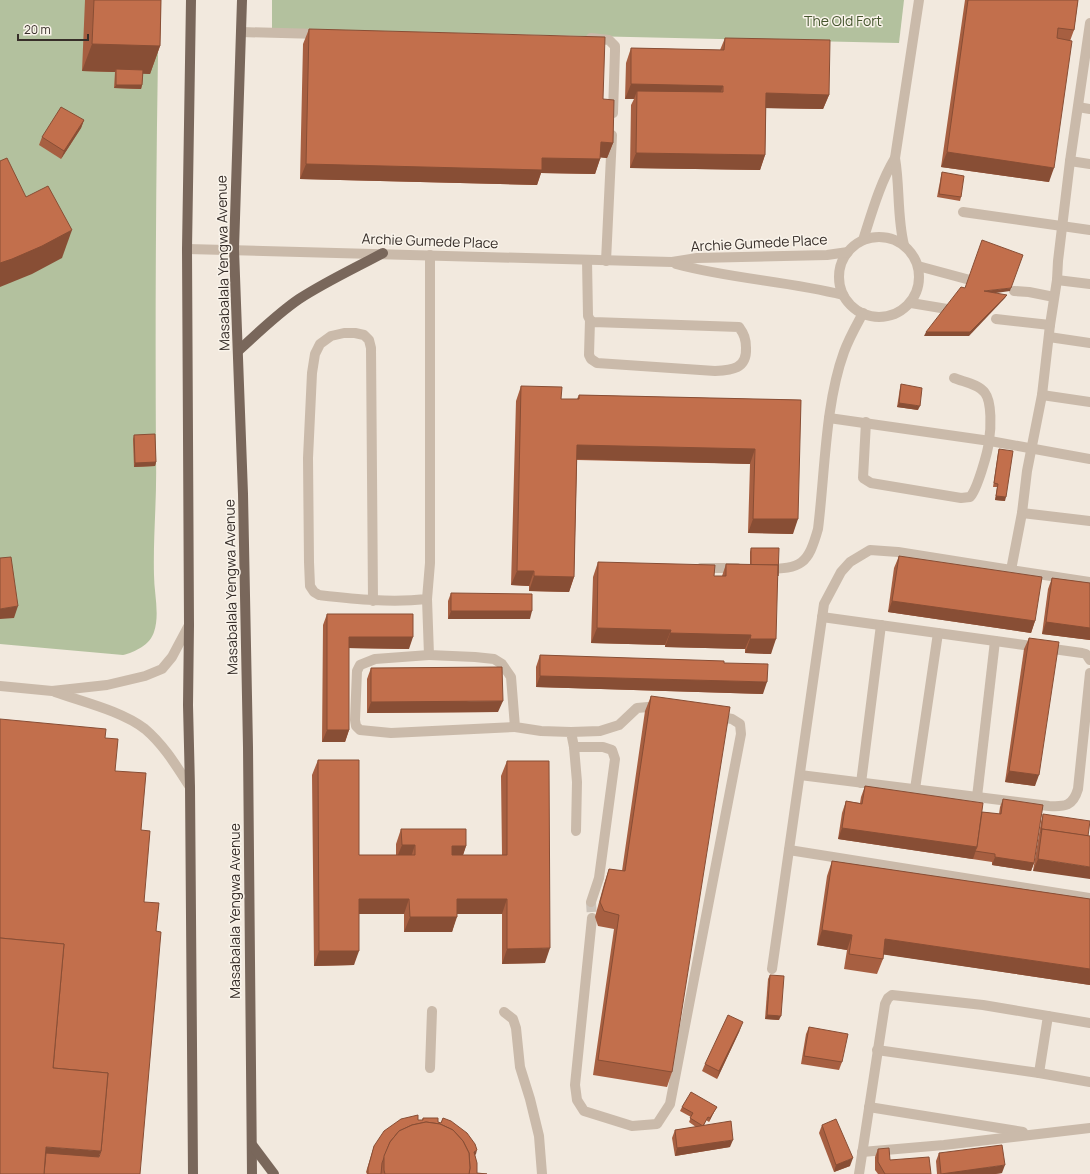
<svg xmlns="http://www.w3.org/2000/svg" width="1090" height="1174" font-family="Manrope,sans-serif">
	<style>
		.green { fill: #b3c19e }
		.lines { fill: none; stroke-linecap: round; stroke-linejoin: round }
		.minor-tunnel { stroke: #cdc4ba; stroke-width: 10; stroke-dasharray: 10 5; stroke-linecap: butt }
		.minor { stroke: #cabaaa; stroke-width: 10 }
		.major { stroke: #79675b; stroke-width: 10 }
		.wall { fill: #a75f41 }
		.shaded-wall { fill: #884e35 }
		.building { fill: #c26f4c; stroke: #884e35 }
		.labels { text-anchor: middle; stroke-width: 3; stroke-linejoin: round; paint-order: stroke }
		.park-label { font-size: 14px; fill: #45552e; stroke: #f9f3ea }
		.street-label { font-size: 14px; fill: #372e29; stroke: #f9f3ea }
	</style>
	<rect width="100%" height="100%" fill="#f2e9de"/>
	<!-- green -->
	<g class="green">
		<path d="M0 0H159C156 153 155 306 156 460 157 498 153 537 154 575 154 593 160 614 154 632 150 645 135 652 123 655L0 644Z"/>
		<polygon points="272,0 904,0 899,43 272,29"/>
	</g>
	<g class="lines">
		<!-- minor-tunnel -->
		<polyline class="minor-tunnel" points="591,902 592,918"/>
		<!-- minor -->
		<g class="minor">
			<polyline points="241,32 319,34"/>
			<polyline points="591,38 609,40 615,46 615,51 613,113"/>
			<polyline points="1078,107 1090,109"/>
			<polyline points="1070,161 1090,164"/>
			<polyline points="963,212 1090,230"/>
			<circle cx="879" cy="277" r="40"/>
			<path d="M863 240C872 212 880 183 895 158"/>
			<path d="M904 245C897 217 900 187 895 158L919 0"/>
			<polyline points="187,249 672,262 697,258 827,255 848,252"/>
			<path d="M587 260 588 316 590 320 589 355 591 359 597 363 715 371C732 370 747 369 746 348 746 339 744 334 739 327L593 322 590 320"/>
			<polyline points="606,261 612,135"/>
			<path d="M676 264C731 279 788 281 843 295"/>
			<polyline points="918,266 970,280"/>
			<polyline points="1057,280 1090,284"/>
			<polyline points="1014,291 1029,292 1054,297"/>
			<polyline points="911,303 953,310"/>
			<polyline points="996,319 1050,325 1057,280 1058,261 1070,161 1090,23"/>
			<polyline points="1049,337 1090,343"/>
			<polyline points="1042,395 1090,402"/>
			<polyline points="829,418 990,441 1090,459"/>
			<path d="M866 422 863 478 871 483 961 498 970 497C977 490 988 452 989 441 991 429 992 402 985 393 979 384 964 382 954 378"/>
			<polyline points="1022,513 1090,521"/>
			<polyline points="701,568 737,568"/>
			<path d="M765 569C802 569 808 564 818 529 825 473 825 404 844 352 849 338 856 326 863 313"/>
			<polyline points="1011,570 1090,582"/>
			<polyline points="427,599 429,655 475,657 494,659 502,664 511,677 515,727 541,731 571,732 574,747 577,782 576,831"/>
			<path d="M373 601 371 348 369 340 364 335 355 333H344L331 336 320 344 315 354 312 373 308 458 309 562 310 586 314 592 319 595C355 599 390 603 427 599L430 563V255"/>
			<polyline points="822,617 1082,653 1086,654 1090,660"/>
			<polyline points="429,655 375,659 360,665 357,671 355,720 356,726 360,730 391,733 515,727"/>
			<polyline points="0,686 52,691 107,685 145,676 162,669 172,657 189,625"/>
			<path d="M55 692C83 702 122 711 145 729 164 745 177 767 190 787"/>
			<polyline points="571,732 600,731 619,725 637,708 659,706"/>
			<polyline points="574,747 603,747 612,750 615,759 599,878 591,902"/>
			<path d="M800 775 1049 806C1065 807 1073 806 1078 789L1090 673"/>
			<polyline points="861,783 881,625"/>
			<polyline points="915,789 938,633"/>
			<polyline points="977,797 995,641"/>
			<polyline points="789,850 1090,898"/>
			<polyline points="592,918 575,1085 577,1100 584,1111 632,1126 657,1124 670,1104 741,734 740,724 732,719 716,716"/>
			<polyline points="772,969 824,604 841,572 850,562 870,550 898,552 1011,570 1022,513 1027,471 1042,395 1050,325"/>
			<polyline points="504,1012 513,1019 516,1028 520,1067 530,1099 539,1136 542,1174"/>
			<polyline points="877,1050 1039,1073 1090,1082"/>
			<polyline points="430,1068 432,1011"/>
			<polyline points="1039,1073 1048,1016"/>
			<polyline points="869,1107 1023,1132"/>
			<polyline points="862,1152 944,1145 1090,1128"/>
			<polyline points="859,1174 885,1004 888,998 892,995 983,1005 1090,1023"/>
		</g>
		<!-- major -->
		<g class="major">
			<polyline points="191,0 187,249 189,625 188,705 190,787 193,1174"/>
			<polyline points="242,0 234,249 243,494 248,747 252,1174"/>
			<path d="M238 351C258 333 277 314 299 299 325 282 355 268 383 253"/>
			<polyline points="253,1146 274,1174"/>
		</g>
	</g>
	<!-- wall -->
	<g class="wall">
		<polygon points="85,0 161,0 160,46 150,74 143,73 142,85 141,89 114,88 115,72 82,71"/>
		<polygon points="965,0 1078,0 1074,30 1070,41 1049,182 941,167"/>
		<polygon points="309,29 603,99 613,143 607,158 600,157 600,159 595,174 541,173 537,185 300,179 303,44"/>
		<polygon points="725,38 829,95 823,109 766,108 765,155 760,170 630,168 631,105 634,99 625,99 626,63 631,48 720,50"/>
		<polygon points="84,120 81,128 61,159 39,145 42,137"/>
		<polygon points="942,172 961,197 960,201 937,197 941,176"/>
		<polygon points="901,384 918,410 897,407 900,388"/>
		<polygon points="521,386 561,399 577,399 579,395 801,400 793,534 748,533 750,464 577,460 574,577 569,592 529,591 529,586 511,585 516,401"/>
		<polygon points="134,435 156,462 155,466 134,467 133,439"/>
		<polygon points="999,449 1005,501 995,500 997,487 993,487 998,453"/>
		<polygon points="751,548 778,578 771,654 745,653 745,649 665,647 665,645 591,643 593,577 598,562 714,576 722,576 726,564 750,565 750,552"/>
		<polygon points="899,556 1035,621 1031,633 888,612 894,568"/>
		<polygon points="1052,578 1090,583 1090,640 1042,634 1048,589"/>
		<polygon points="451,593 530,619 448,619 448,601"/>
		<polygon points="327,614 409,649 349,648 349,730 345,742 322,742 323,625"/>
		<polygon points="1029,638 1035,786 1005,782 1024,649"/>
		<polygon points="540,655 724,663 763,694 536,687 536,667"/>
		<polygon points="371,668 498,712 367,713 367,679"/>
		<polygon points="651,696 672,1072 667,1087 593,1075 614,929 598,926 595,917 604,884 609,869 622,871 645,711"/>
		<polygon points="318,760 359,855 396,855 396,844 401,829 466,846 463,855 502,855 501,776 507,761 545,963 502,964 502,914 457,914 452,932 404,932 404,914 359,914 354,965 314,966 312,775"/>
		<polygon points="865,786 982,812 999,814 1000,807 1003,799 1034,863 1031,871 992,865 992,862 838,839 842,813 846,801 860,803 861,797"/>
		<polygon points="1043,814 1088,836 1033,871 1041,822"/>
		<polygon points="832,861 1090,899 1090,985 883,954 883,959 877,974 844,969 847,950 817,945 827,876"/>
		<polygon points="770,975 779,1020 765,1019 768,979"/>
		<polygon points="809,1027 842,1062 839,1070 801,1064 806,1034"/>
		<polygon points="740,1030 717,1079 702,1071 705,1064"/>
		<polygon points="682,1107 717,1107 715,1110 709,1122 706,1120 704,1125 730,1147 675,1156 672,1138 675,1130 696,1127 689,1122 691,1117 680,1111"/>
		<polygon points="423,1118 441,1123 443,1118 476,1154 475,1155 477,1173 487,1174 367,1174 366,1172 374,1146 418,1120 422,1120"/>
		<polygon points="822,1125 850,1166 834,1172 819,1133"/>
		<polygon points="878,1149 890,1160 931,1174 878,1174 875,1170 875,1157"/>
		<polygon points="939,1153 1002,1173 995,1174 937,1174 936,1161"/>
	</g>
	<!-- shaded-wall -->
	<g class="shaded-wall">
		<polygon points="92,44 160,46 150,74 116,73 116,69 115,72 82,71"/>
		<polygon points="631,84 723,86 718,100 637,91 634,99 625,99"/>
		<polygon points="116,85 142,85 141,89 114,88"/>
		<polygon points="766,93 829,95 823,109 761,108"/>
		<polygon points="84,120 81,128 61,159 64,151"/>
		<polygon points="601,142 613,143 607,158 595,157"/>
		<polygon points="947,152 1054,168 1049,182 941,167"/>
		<polygon points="636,153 765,155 760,170 630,168"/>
		<polygon points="542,158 600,159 595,174 541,173 537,185 300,179 306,164"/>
		<polygon points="72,230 62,258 32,274 0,287 0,263"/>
		<polygon points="1011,288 1010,291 982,295 984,291"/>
		<polygon points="1007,295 1005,298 969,336 924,336 926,332"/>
		<polygon points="899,403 920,406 918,410 897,407"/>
		<polygon points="577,445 755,449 750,464 572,459"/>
		<polygon points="156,462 155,466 134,467 135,463"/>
		<polygon points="996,496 1006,497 1005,501 995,500"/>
		<polygon points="753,519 798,519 793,534 748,533"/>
		<polygon points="517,571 534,571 529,586 511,585"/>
		<polygon points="534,576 574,577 569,592 529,591"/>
		<polygon points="892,601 1035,621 1031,633 888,612"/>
		<polygon points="18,606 14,618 0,619 0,609"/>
		<polygon points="451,611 532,611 530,619 448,619"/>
		<polygon points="1046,622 1090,628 1090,640 1042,634"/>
		<polygon points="597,628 671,630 665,645 591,643"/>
		<polygon points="670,633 751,635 745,649 665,647"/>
		<polygon points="349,637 413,637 409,649 345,648"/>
		<polygon points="750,639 776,639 771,654 745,653"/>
		<polygon points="540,676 767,682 763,694 536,687"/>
		<polygon points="503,701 498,712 367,713 371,702"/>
		<polygon points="327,730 349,730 345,742 322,742"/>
		<polygon points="1009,771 1039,775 1035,786 1005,782"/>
		<polygon points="842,828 977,847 973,859 838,839"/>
		<polygon points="402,845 415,845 410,860 396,860"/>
		<polygon points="452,846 466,846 461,861 446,861"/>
		<polygon points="995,857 1034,863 1031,871 992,865"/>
		<polygon points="1038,859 1090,867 1090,879 1033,871"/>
		<polygon points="359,899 409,899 404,914 354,914"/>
		<polygon points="457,899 507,899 502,914 451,914"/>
		<polygon points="410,917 457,917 452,932 404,932"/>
		<polygon points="822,930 852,935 847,950 817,945"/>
		<polygon points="885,939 1090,969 1090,985 880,954"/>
		<polygon points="550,948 545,963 502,964 507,949"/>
		<polygon points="319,951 359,951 354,965 314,966"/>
		<polygon points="767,1015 781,1016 779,1020 765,1019"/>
		<polygon points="743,1022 740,1030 717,1079 719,1071"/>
		<polygon points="717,1107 715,1110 709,1122 710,1118"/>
		<polygon points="733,1140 730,1147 675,1156 677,1148"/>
		<polygon points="46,1147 101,1151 93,1172 43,1168"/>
		<polygon points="477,1150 476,1154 472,1156 474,1152"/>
		<polygon points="853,1158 850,1166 834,1172 836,1165"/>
		<polygon points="1005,1165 1002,1173 995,1174 941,1174"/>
	</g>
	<!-- building -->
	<g class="building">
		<polygon points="94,0 161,0 160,46 92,44"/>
		<polygon points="968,0 1078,0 1074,30 1058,28 1057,38 1072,41 1054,168 947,152"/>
		<polygon points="309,29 605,37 603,99 614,100 613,143 601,142 600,159 542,158 542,170 306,164"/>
		<polygon points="725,38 830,40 829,95 766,93 765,155 636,153 637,91 723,92 723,86 631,84 631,48 724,50"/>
		<polygon points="116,69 143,70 142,85 116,85"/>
		<polygon points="61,107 84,120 64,151 42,137"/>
		<polygon points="7,158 26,197 48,186 72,230 42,246 12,259 0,263 0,161"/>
		<polygon points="942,172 964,176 961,197 939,194"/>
		<polygon points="982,240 1023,255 1011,288 984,291 1007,295 970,332 926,332 961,287 965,288"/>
		<polygon points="901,384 922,388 920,406 899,403"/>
		<polygon points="521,386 562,387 561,399 579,399 579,395 801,400 798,519 753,519 755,449 577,445 574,577 534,576 534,571 517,571"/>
		<polygon points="155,434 156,462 135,463 134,435"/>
		<polygon points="999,449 1013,451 1006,497 996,496 998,484 994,483"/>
		<polygon points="751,548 779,548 778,576 778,565 751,565"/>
		<polygon points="899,556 1042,577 1035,621 892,601"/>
		<polygon points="11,557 18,606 0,609 0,558"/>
		<polygon points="598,562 715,565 714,576 726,576 726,564 778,565 776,639 750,639 751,635 670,633 671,630 597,628"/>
		<polygon points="1052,578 1090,583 1090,628 1046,622"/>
		<polygon points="451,593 532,594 532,611 451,611"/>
		<polygon points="327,614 413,614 413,637 349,637 349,730 327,730"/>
		<polygon points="1029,638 1059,642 1039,775 1009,771"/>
		<polygon points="540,655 724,661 724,663 768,664 767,682 540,676"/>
		<polygon points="502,667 503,701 371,702 371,668"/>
		<polygon points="651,696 730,707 672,1072 598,1060 619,915 604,911 600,902 609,869 625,871"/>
		<polygon points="0,719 106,729 105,738 118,739 115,771 146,773 141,830 150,831 144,902 159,903 156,931 161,932 140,1174 44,1174 46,1153 99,1157 101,1151 108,1073 53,1068 64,944 0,938"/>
		<polygon points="318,760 359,760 359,855 415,855 415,845 402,845 401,829 466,829 466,846 452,846 452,855 507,855 507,761 549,761 550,948 507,949 507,899 457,899 457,917 410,917 409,899 359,899 359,951 319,951"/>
		<polygon points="865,786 983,803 977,847 842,828 846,801 862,804"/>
		<polygon points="1003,799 1043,805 1034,863 995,857 995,854 975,851 977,847 982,812 1001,814"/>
		<polygon points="1043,814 1090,821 1088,836 1042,829 1041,833"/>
		<polygon points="1042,829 1090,836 1090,867 1038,859"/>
		<polygon points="832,861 1090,899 1090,969 885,939 883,959 849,954 852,935 822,930"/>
		<polygon points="0,938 64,944 53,1068 108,1073 101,1151 46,1147 44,1174 0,1174"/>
		<polygon points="770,975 784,976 781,1016 767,1015"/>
		<polygon points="728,1015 743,1022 719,1071 705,1064"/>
		<polygon points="809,1027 848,1034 842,1062 804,1056"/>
		<polygon points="691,1092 717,1107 710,1118 708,1117 703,1126 690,1118 693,1113 682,1107"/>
		<polygon points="418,1115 418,1120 423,1120 423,1118 438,1118 438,1122 441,1123 443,1118 451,1121 467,1133 475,1144 477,1150 474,1152 477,1163 477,1173 487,1174 469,1174 470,1168 469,1153 463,1141 453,1130 440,1124 426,1122 412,1125 399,1131 390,1142 382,1163 381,1174 368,1174 368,1168 374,1146 384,1131 401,1119"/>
		<polygon points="836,1119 853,1158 836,1165 822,1125"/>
		<polygon points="731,1121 733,1140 677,1148 675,1130"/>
		<polygon points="426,1122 440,1124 453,1130 463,1141 469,1153 470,1168 469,1174 385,1174 384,1170 384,1156 390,1142 399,1131 412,1125"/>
		<polygon points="1002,1145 1005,1165 941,1174 939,1153"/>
		<polygon points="889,1148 890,1160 929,1157 931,1174 885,1174 878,1162 878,1149"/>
	</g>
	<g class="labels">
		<!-- park labels -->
		<g class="park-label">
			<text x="843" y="26">The Old Fort</text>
		</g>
		<!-- street labels -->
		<g class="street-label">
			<text transform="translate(430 241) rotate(2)" y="5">Archie Gumede Place</text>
			<text transform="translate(759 243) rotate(-3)" y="5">Archie Gumede Place</text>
			<text transform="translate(223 263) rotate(-91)" y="5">Masabalala Yengwa Avenue</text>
			<text transform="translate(231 587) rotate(-91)" y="5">Masabalala Yengwa Avenue</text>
			<text transform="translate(235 911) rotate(-90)" y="5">Masabalala Yengwa Avenue</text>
		</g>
	</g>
	<!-- scale -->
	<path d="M18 34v6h70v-6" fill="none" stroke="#372e29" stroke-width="2"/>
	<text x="24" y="34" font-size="12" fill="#372e29" stroke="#f9f3ea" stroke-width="3" paint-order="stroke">20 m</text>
</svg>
